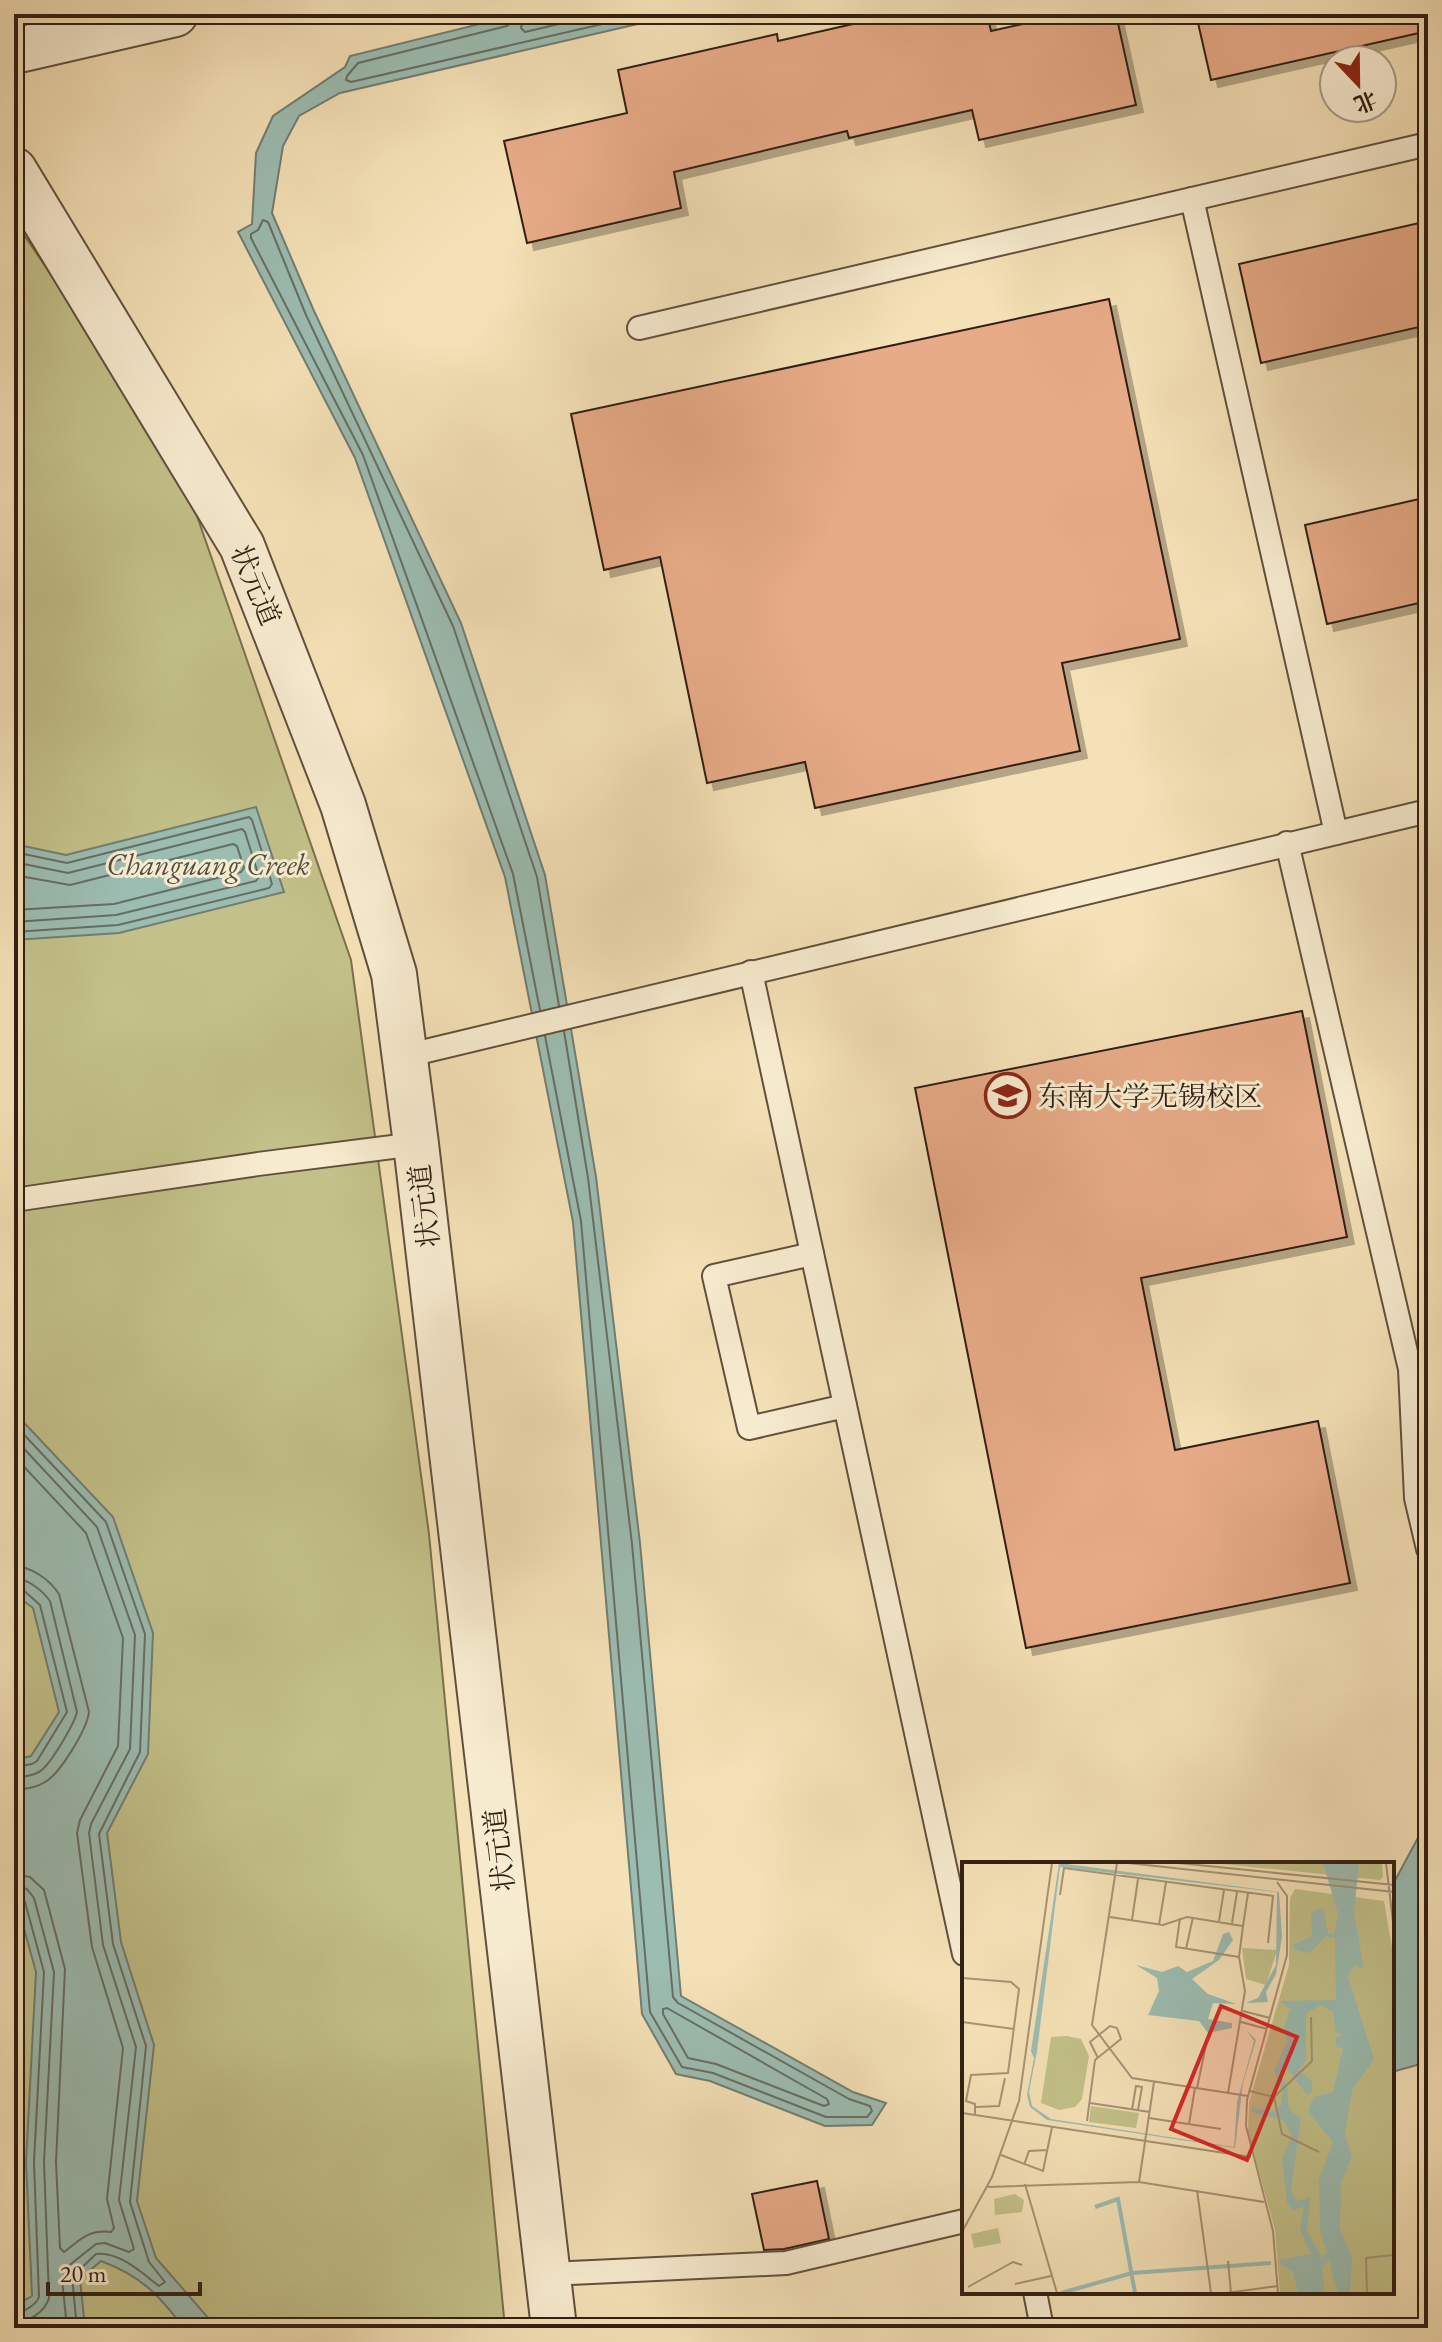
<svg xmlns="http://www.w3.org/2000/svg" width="1442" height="2342" font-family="'EB Garamond','Noto Serif SC',serif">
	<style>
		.green { fill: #c3c189; stroke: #7a704e; stroke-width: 2 }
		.water { fill: #9cbdb2; stroke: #717e73; stroke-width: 2 }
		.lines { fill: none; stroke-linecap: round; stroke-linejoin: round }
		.shore { stroke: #666e63; stroke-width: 2 }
		.building { fill: #e7ab87; stroke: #311f14; stroke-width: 2; filter: url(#shadow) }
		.service-casing { stroke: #62503d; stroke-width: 26 }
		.minor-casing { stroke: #62503d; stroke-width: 48 }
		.service { stroke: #f8ecd0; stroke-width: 22 }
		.minor { stroke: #f8ecd0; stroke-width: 44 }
		.labels { text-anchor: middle; stroke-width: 6; stroke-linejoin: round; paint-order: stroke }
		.street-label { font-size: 28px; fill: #311f14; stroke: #f8ecd0 }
		.poi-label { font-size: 28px; fill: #311f14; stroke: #f8ecd0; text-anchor: start }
		.water-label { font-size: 30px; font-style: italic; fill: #514e43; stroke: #f8ecd0 }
		.inset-river { fill: none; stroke: #9cbdb2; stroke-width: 4 }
		.inset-road { fill: none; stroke: #a79376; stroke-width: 2 }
		.view { fill: #d62828; fill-opacity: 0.15; stroke: #d62828; stroke-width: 4 }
		.inset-edge { fill: none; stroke: #311f14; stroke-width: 4 }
	</style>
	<defs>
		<filter id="shadow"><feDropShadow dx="7" dy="7" stdDeviation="0" flood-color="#0004"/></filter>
	</defs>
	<rect width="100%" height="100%" fill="#f5e1b7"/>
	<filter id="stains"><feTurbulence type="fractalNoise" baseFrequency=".0025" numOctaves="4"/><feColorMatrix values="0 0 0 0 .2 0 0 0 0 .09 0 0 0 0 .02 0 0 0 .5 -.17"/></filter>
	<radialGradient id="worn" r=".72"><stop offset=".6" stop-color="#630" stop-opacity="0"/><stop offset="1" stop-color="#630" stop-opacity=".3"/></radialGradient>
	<!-- green -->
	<polygon class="green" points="14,220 179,464 351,960 429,1534 505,2328 14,2328"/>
	<!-- water -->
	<g class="water">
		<polygon points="520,14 681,14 340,93 299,116 283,146 272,213 314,311 461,623 545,875 596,1177 640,1543 681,1996 853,2092 886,2103 872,2125 825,2126 710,2081 676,2074 642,2014 573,1222 505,877 355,458 238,232 252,224 256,153 273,116 345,67 350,56"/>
		<polygon points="256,807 284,892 119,933 14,940 14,844 66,855"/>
		<path d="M14 1412 113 1517 153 1633 148 1754 107 1833 121 1942 154 2045 137 2201 156 2258 217 2328H184C158 2294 141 2276 101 2261L80 2279 85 2328H14V2306L32 2296 26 2162 36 1972 14 1892V1760L31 1756 59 1712 33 1608 14 1594Z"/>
		<polygon points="1428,1831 1428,2062 1392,2072 1392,1886 1420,1834"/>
	</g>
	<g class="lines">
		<!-- shore -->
		<g class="shore">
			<polyline points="514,14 513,21 507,26 358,63 347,76 346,80 351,82 646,14"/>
			<polyline points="524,14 521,28 525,32 601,14"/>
			<polyline points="14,852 67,863 249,817 252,820 272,884 269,888 118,925 14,932"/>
			<polyline points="14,862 68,873 242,829 245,832 259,877 256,881 116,915 14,922"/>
			<polyline points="14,875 70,885 233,844 237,846 244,868 241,872 114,904 14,910"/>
			<polyline points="540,1010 513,874 363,455 251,238 251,234 258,230 263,220 268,222 306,315 453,626 537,877 559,1006"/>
			<polyline points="545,1036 581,1221 650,2012 682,2067 713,2073 826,2117 867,2117 872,2111 870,2106 849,2099 678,2003 673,1997 632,1544 588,1178 564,1031"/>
			<path d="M14 1424 106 1522 145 1634 140 1752 99 1834 113 1944 146 2046 130 2202 149 2262 165 2282 159 2286C142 2273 119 2251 96 2254L72 2277 77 2328"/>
			<polyline points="14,1438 97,1527 135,1635 130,1749 91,1824 89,1833 103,1945 136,2047 119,2200 134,2249 129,2252 105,2243 96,2244 67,2267 62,2279 67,2328"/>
			<path d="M14 1456 86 1533 123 1638 118 1746 80 1820 77 1833 92 1947 123 2048 107 2199 114 2228 111 2232C89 2229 80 2240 64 2252L60 2248 56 2162 65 1969 44 1890 30 1877 14 1874"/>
			<path d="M14 1566C32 1567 49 1579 59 1594L89 1712C87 1729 60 1774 45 1782 36 1788 24 1789 14 1790"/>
			<path d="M14 1578C28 1579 42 1590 50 1601L77 1712C74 1724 50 1766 39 1772 32 1776 22 1777 14 1777"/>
			<polyline points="14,1588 22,1589 40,1605 67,1712 37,1761 32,1764 14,1767"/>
			<path d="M14 1886 27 1889 34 1898 54 1972 44 2162 49 2298C45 2312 29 2322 14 2323"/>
			<path d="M14 1896 21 1897 25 1902 44 1972 34 2162 39 2297C36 2305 23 2313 14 2313"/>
			<polygon points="667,2008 827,2099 829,2104 824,2106 716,2064 688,2058 663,2014 663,2009"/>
		</g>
	</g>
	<!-- building -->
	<g class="building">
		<polygon points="897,14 987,14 991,31 1068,14 1116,14 1136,105 979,140 972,110 849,138 847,131 674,172 681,208 527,243 504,141 627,113 618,70 777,34 778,41"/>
		<polygon points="1196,14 1426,14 1428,31 1211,80"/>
		<polygon points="1428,221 1428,325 1261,363 1239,264"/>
		<polygon points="1109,299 1180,639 1062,663 1080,751 815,808 805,762 707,783 660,557 604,570 571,414"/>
		<polygon points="1428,497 1428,601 1327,624 1305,525"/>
		<polygon points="1302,1011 1347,1237 1141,1278 1175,1450 1318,1421 1350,1583 1026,1648 915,1088"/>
		<polygon points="817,2181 829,2239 784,2249 764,2250 752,2194"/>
	</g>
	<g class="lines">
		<defs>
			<g id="service">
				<polyline points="1192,199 1336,833"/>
				<polyline points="639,328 1428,144"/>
				<polyline points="1287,843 1410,1369 1416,1498 1428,1549"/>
				<polyline points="751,972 964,1954"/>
				<polyline points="405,1056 1428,811"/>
				<polyline points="14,1200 258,1164 416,1144"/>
				<polyline points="812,1254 714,1276 749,1428 845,1406"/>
				<polyline points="549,2274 786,2263 964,2221"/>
				<polyline points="1035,2292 1042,2328"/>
			</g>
			<g id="minor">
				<polyline points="14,51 175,14"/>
				<polyline points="14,170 242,546 343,805 394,974 416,1144 554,2328"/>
			</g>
		</defs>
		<!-- service casing -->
		<use href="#service" class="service-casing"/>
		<!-- minor casing -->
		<use href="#minor" class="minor-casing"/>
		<!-- service -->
		<use href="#service" class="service"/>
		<!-- minor -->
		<use href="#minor" class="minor"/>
	</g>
	<!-- icons -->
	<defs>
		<symbol id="university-ring" viewBox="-11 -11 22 22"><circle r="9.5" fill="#f8ecd0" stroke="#8f2418" stroke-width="1.5"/><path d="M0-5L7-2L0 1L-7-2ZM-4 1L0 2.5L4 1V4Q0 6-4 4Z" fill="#8f2418"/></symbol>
	</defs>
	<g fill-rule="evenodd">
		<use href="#university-ring" x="982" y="1070" width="51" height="51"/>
	</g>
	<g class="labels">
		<!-- street labels -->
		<g class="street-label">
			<text transform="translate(256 585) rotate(67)" y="10">状元道</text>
			<text transform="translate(424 1206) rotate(-97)" y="10">状元道</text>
			<text transform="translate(499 1850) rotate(-97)" y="10">状元道</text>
		</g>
		<!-- poi labels -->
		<g class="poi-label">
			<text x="1038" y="1106">东南大学无锡校区</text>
		</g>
		<!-- water labels -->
		<g class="water-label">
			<text x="208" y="875">Changuang Creek</text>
		</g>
	</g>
	<!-- overview -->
	<g transform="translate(962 1862)">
		<rect width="432" height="432" fill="#f5e1b7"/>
		<path d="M251 1H420L421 15 418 18ZM333 27 422 39 432 97V431H318L313 368 286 270 287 240 327 103 328 36ZM280 86 315 88 304 123 284 117ZM105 174 119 177 127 194 120 237 113 245 97 248 79 241 89 175ZM129 244 177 251 174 266 127 260ZM53 332 62 338 60 350 33 353 32 337ZM36 366 39 381 12 386 9 372Z" fill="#c3c189"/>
		<path d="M97 1 317 30 320 75 314 112 304 130 306 140 284 141 296 136 314 103 315 30 98 5 75 189 67 230 70 244 89 257 272 285 275 240 292 179 284 168 294 178 281 221 273 286 85 258 68 245 65 233 72 196 69 189ZM361 1H397L392 51 402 107 392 103 386 115 412 197 390 228 383 273 390 294 379 321 378 367 390 395 388 431H376L367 398 360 406 363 431H336L331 409 318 402V398L349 392 338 368 342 345 330 348 325 340 320 298 330 272 321 258 289 250V245L309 250 319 244 321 229 312 209 325 179 322 164 328 147 318 139 374 138 373 76 364 74 348 91 332 88V82L350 74 349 53 354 47H362L366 72 372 71 376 52ZM359 143 371 150 374 171 381 172 374 176V185L381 186 371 230 351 235 346 250 371 280 357 317 358 368 365 390 360 395 345 369 348 335 335 339 329 329 339 256 327 247 325 225 318 213 324 205 345 233 350 230V219L336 208 344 199V152ZM267 70 271 78 257 98 230 117 246 132 274 142 251 141 246 157 270 161V166L246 171 237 159 186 153 197 129 195 116 174 103 200 110 216 104 225 110 251 99 261 72Z" fill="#9cbdb2" fill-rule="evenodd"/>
		<path class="inset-river" d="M133 345 156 337 173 431M99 431 170 411 309 401"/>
		<path class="inset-road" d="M155 1 130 163 170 216 286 234M166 1 432 30M216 1 432 23M424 1 432 69M315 20 325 34V93L285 238 284 264 311 369 316 431M98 33 102 6 311 34 306 81M148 55 201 63 225 55 281 64 277 95 283 129 266 231M218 56 214 85 277 95M170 58 176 17M257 59 262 28M270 61 275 30M197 63 204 20M281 64 286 31M224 87 231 55M0 116 49 120 57 127 46 211 9 213 4 239 13 242V253M281 149 308 156M349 155 350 199 312 235 320 272 357 290M0 160 52 167M279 160 305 167M235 226 244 183M288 229 312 235M128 241 188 250M14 245 37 244 43 216M170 248 174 224 180 225 176 248M0 251 289 295M187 256 259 267M125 259 133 198 159 177 155 166 148 164 128 180 136 196M227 262 233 226M39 293 81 309 90 265M62 303 67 289 85 288M177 320 192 220M63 322 95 431M26 325 177 320 302 340M235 328 249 431M0 370 30 315 57 239 90 1M266 399 269 431M53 422 89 414M6 425 51 400 60 403M264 431 316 424M405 431 404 396 432 393"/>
		<path class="view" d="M259 144 335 175 285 298 209 267Z"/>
		<rect width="432" height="432" class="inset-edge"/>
	</g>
	<!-- margin -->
	<rect width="1442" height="2342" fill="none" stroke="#f5e1b7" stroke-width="48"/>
	<rect x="16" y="16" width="1410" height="2310" fill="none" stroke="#311f14" stroke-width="4"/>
	<rect x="24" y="24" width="1394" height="2294" fill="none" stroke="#311f14" stroke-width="2"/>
	<!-- north arrow -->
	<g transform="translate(1358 84) rotate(158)"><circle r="38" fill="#f8ecd0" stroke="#a89a85" stroke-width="2"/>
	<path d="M0-6L14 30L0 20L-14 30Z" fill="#8f2418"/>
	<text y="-12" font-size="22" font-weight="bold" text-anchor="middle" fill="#311f14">北</text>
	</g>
	<!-- scale -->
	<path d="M48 2282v12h152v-12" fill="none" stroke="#311f14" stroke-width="4"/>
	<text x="60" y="2282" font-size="24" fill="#311f14" stroke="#f8ecd0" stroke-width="6" paint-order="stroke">20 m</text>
	<rect width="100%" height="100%" filter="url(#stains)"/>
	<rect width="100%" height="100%" fill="url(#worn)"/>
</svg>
